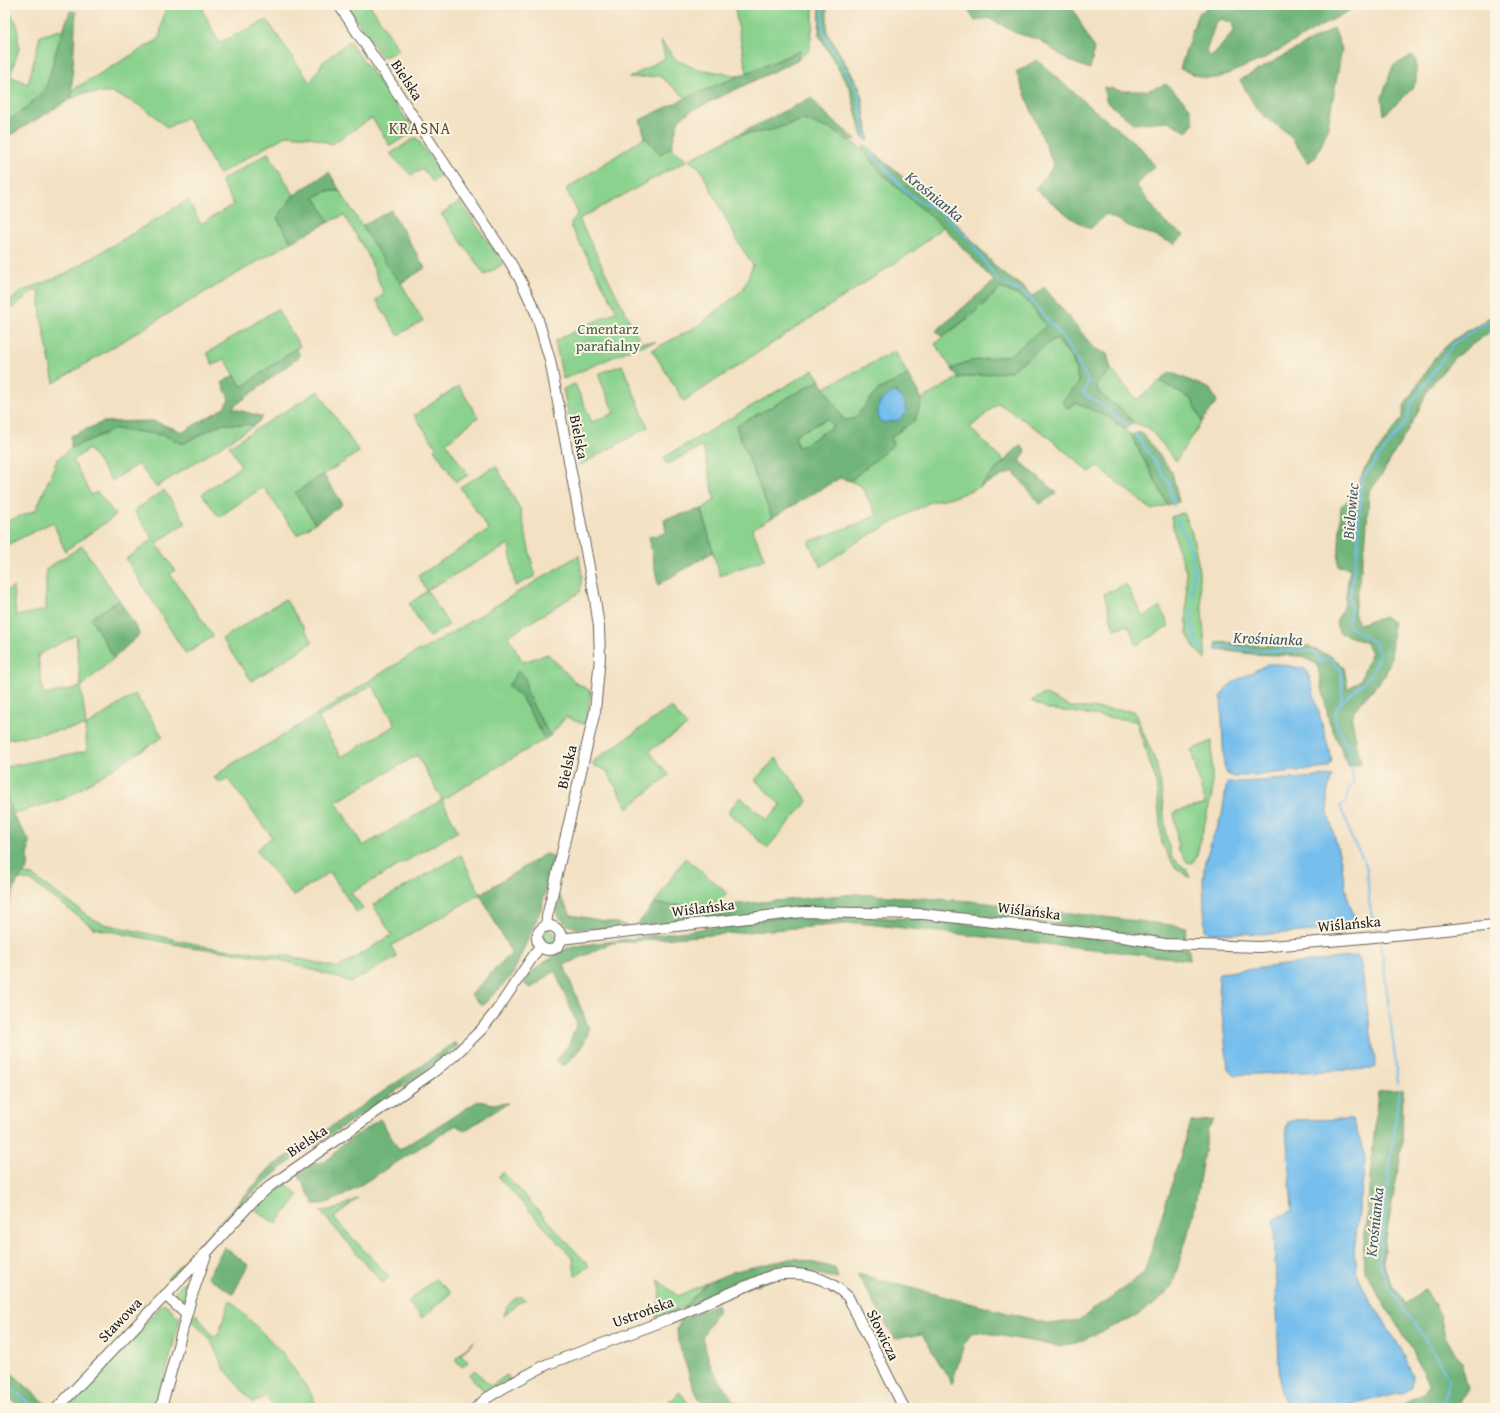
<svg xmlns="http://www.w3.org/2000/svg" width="1500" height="1413" font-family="'Gentium Book Plus',serif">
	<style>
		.green { fill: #8ad28e; stroke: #537755; fill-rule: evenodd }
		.forest { fill: #6fb479; stroke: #46684a; fill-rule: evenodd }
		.water { fill: #74beed; stroke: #486d84 }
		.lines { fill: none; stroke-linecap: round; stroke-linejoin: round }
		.stream { stroke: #74beed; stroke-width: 2 }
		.tertiary-casing { stroke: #676156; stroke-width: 12 }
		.tertiary { stroke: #fff; stroke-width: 10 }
		.labels { text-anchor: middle; stroke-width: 4; stroke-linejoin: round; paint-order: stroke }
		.street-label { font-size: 15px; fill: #1c1c1c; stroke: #fcf5e5 }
		.park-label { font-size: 15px; fill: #425c44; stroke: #fcf5e5 }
		.neighbourhood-label { font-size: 16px; letter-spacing: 1px; fill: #5b4944; stroke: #fcf5e5 }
		.water-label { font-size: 16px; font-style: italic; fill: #3b5565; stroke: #fcf5e5 }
	</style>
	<rect width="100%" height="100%" fill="#fcf5e5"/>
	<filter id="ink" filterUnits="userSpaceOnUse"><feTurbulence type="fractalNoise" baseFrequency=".025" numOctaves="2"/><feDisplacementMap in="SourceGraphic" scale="8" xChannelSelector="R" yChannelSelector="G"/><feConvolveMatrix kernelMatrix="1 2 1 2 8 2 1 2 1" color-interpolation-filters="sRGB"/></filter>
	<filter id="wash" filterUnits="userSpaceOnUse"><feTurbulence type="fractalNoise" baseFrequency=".012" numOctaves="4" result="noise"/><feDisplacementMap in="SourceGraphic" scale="16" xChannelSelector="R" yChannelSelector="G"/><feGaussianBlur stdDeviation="0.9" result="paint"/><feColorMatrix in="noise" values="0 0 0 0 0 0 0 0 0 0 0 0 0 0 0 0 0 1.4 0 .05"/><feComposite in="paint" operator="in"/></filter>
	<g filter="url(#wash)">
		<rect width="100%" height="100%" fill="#f3e1c3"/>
		<!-- green -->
		<g class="green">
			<polygon points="5,5 17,24 19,49 10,76 28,84 40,36 64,29 46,88 25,109 5,122"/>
			<polygon points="166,5 207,5 203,11 219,43 267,20 310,83 323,62 349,41 415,131 390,146 372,118 332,144 311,137 287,135 219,174 187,117 167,128 155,116 139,105 113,93 82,93 71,99 72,90 159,39"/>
			<polygon points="347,5 370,5 399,50 387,56 381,56"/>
			<polygon points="734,5 813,5 813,23 809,51 797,60 800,51 747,73"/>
			<polygon points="661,41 676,60 694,68 739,76 686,98 660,76 629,78 665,58"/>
			<polygon points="803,120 833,130 862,149 883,175 943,227 915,250 684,401 652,350 696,327 743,290 753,265 739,244 700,168 688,160 579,219 622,306 641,342 656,342 636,347 563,379 555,341 617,311 572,229 571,223 578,213 566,189 645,137 660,154 671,148 688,160 737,135 768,131"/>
			<polygon points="416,137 442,174 433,182 423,169 411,175 390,154"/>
			<polygon points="268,153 294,195 277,218 291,242 161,318 54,383 41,316 39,292 34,290 5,314 5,305 22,291 65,274 188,200 201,224 234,204 221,181"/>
			<polygon points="327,191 340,191 389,269 401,283 423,321 398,335 376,300 384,294 367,253 344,215 329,222 315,197"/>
			<polygon points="460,201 503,264 485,275 441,214"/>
			<polygon points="1001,288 1026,299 1047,326 1010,355 967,362 952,369 935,344 969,317"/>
			<polygon points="277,309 300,346 242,387 225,359 213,365 207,353"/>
			<polygon points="1056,338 1073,360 1079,384 1062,402 1076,403 1110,418 1131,435 1168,505 1152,510 1098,467 1089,472 1046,435 998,403 970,428 1004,461 979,487 957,496 930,502 855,543 821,567 808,542 862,522 877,515 861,486 850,481 893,445 891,437 915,420 922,399 958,378 1010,371"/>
			<polygon points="895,351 908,375 878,390 854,419 844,420 824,388"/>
			<polygon points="622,365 648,427 579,466 563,389 575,384 592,422 614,413 598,374"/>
			<polygon points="1111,369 1137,400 1160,381 1192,400 1202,422 1176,461 1149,428 1134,423 1122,410 1100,394 1096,385"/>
			<polygon points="813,370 820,380 736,426 772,518 752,529 765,559 720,576 713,552 702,509 715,500 703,446 667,464 663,458"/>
			<polygon points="459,386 478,417 446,443 468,475 456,482 434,449 436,447 414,415"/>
			<polygon points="318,391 359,452 295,493 315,523 297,535 263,487 219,517 202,494 241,466 229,446"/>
			<polygon points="827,419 834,426 798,449 795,435"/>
			<polygon points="221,424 255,425 156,487 138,464 112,481 89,449 73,460 91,495 97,492 116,515 65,551 53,522 5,546 5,522 36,510 57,460 71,448 115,429 163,435 183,444"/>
			<polygon points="496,466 520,509 535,576 515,586 509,544 427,590 449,625 429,637 409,604 427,591 418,576 489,530 460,487"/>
			<polygon points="164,490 186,523 156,543 175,570 170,574 213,636 186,654 126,559 153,539 134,511"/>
			<polygon points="1183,513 1192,533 1198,562 1206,660 1194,647 1187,634 1186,571 1178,550 1171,517"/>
			<path d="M82 546 119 600 91 618 114 658 81 687 86 726 135 694 163 737 66 798 12 814 5 789V767L87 751 85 726 5 740V719L9 674 5 669V592L13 587 16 616 46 610V569ZM76 635 81 687 43 695 38 655Z"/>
			<path d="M579 555 582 576 580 592 508 636 523 662 548 654 576 683 591 691 586 725 566 717 550 736 527 694 525 678 508 686 520 696 545 739 442 800 458 831 351 893 363 908 357 913 330 872 293 896 256 850 272 837 227 778 221 783 214 778C231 761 254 753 274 741 323 712 370 679 419 650L421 651ZM372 685 396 725 341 757 318 718ZM417 755 442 800 363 846 336 802Z"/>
			<polygon points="1126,584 1143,617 1160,607 1169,626 1137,645 1128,625 1114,629 1104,594"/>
			<polygon points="285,599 313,642 252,681 222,639"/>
			<polygon points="1044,694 1070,707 1134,711 1156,762 1161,786 1166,835 1172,858 1186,869 1190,878 1174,866 1162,844 1156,781 1136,721 1048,709 1031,701"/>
			<polygon points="671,707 687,726 649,751 669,775 628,808 606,770 592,765 594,761"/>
			<polygon points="1212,741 1212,794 1197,854 1193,863 1187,862 1178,849 1174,812 1205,804 1191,750"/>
			<polygon points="776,758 808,801 767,848 728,812 740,797 767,820 781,805 755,780"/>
			<polygon points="461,855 480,894 391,946 397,957 351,982 274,958 184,946 94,928 31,881 18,879 23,873 34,877 91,918 104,924 208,947 289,956 338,968 392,935 373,905"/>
			<polygon points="685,858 727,893 715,906 654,904"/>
			<circle cx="549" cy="938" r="7"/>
			<polygon points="503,1172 589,1266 575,1276 573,1258 498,1177"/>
			<polygon points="287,1184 298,1196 276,1224 256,1210 281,1186"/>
			<polygon points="358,1198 334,1218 389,1277 383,1283 320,1211 336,1209"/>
			<polygon points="190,1279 191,1279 191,1282 186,1299 183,1300 174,1297 172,1294 183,1283"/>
			<polygon points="435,1279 451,1293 422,1318 408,1302"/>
			<polygon points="658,1280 678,1296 707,1283 683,1308 656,1318 661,1292"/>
			<path d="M518 1297H522L526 1300 518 1303 504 1316C506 1306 510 1302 518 1297Z"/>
			<polygon points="230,1300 281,1351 310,1392 318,1408 275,1408 266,1396 253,1403 223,1367 210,1339 192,1320 196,1314 212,1335 218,1336"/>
			<polygon points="163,1304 168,1306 180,1318 157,1408 67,1408"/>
			<polygon points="474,1341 474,1342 461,1354 468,1362 462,1367 456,1361 456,1358"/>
			<polygon points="475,1370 491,1386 507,1375 510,1379 487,1394 469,1375"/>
			<polygon points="680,1392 691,1408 661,1408"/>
		</g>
		<!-- forest -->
		<g class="forest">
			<polygon points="820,5 827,5 827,32 860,88 869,141 862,136 850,89 819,35"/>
			<polygon points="965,5 1071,5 1094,49 1090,69 1069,61 1040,40 1016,33 989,18 975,21"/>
			<path d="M1207 5H1359L1261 60 1218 78H1204L1180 69 1198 13 1205 10ZM1221 19 1232 23 1234 30 1215 54 1209 56 1206 52 1216 22Z"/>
			<polygon points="70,11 76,12 71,99 5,138 5,122 25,109 46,88 59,41"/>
			<polygon points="1334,28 1342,49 1327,131 1316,157 1308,163 1289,134 1265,117 1256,108 1240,80"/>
			<polygon points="800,51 797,60 691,111 679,119 671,148 660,154 645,137 640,120 686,98"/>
			<polygon points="1411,56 1416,59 1416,82 1408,93 1384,115 1382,97 1393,66"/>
			<polygon points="1037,60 1094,110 1140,147 1155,166 1136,185 1165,223 1184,235 1175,244 1129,226 1106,214 1090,229 1070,217 1035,189 1054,166 1016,72"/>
			<polygon points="1166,84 1189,106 1194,123 1187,132 1168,121 1134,124 1106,101 1104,87 1124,91 1146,91"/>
			<polygon points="812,97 819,108 856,140 849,141 833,130 803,120 768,131 737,135"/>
			<polygon points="865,145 953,220 1002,273 1025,288 1033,296 1044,287 1094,348 1107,354 1111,369 1096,385 1100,394 1122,410 1134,423 1125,429 1110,418 1076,403 1067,408 1062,401 1079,383 1073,360 1056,338 1010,371 958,378 952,369 967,362 1010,355 1046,326 1026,299 1001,288 969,317 942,337 936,331 994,281 943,227 883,175 862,149"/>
			<polygon points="329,172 340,191 327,191 315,197 329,222 291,242 277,218 294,195"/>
			<polygon points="391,210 425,268 401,283 389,269 362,226"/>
			<polygon points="1495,314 1495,328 1454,358 1428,389 1417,414 1381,476 1369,492 1366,537 1354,613 1359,624 1385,617 1393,622 1391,659 1385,675 1354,711 1352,719 1361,764 1348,766 1329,721 1317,664 1300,656 1254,654 1216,650 1217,642 1253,645 1308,646 1332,657 1344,668 1348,689 1361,679 1371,653 1366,643 1339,632 1336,623 1345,603 1350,568 1338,566 1341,506 1353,496 1364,470 1402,418 1405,404 1435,357 1453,340"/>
			<polygon points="296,348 300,356 232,408 263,417 255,425 221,424 183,444 163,435 115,429 71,448 71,436 103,422 153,421 183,432 225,407 229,399 222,383 234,375 242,387"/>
			<polygon points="1170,372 1210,389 1217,401 1202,422 1192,400 1160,381"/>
			<path d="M908 375 922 399 915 420 891 437 893 445 850 481 840 478 772 518 736 426 820 380 844 420 854 419 878 390ZM827 419 834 426 798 448 795 435Z"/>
			<polygon points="1142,432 1172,472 1179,502 1168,505 1131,435"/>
			<polygon points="1020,445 1026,451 1020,461 1057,493 1040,504 1013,471 979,487"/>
			<polygon points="323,474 343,504 315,523 295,493"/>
			<polygon points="702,509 713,552 658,585 649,537 666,533 664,519"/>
			<polygon points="119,600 140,634 114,658 91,618"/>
			<polygon points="5,669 9,674 5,719"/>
			<polygon points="518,671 525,677 527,694 550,736 545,739 521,696 508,686"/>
			<polygon points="5,789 12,814 29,840 28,868 18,879 5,914"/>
			<polygon points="545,854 554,856 541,909 512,976 482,1006 471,995 511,952 480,894"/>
			<polygon points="856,894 970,901 1187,927 1184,940 917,909 635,927 654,904 715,906"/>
			<polygon points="559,895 571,915 627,925 624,930 577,928 567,925 557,915"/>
			<path d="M805 915 921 919 1189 949 1190 960 858 923 612 943 564 965 589 1029C586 1045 576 1054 564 1066L556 1061 569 1044 577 1024 555 971 531 988 524 984 529 974 545 962 569 947Z"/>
			<polygon points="455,1042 458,1046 411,1081 285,1165 249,1196 172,1283 167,1279 271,1167 415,1070"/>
			<polygon points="1403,1089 1402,1146 1382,1261 1390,1280 1405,1303 1425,1289 1440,1314 1445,1337 1461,1362 1468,1389 1457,1408 1419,1407 1397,1408 1396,1406 1425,1393 1428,1385 1413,1351 1365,1272 1363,1255 1378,1092"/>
			<polygon points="478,1101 494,1104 508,1103 464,1131 456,1125 343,1196 324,1204 314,1204 298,1174 315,1163 324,1162 334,1155 339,1147 380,1119 399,1150"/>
			<polygon points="1214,1120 1208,1128 1193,1217 1172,1286 1158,1301 1135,1317 1076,1343 1057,1346 981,1332 972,1333 964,1344 952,1384 922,1334 895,1339 857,1274 1050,1324 1079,1320 1144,1273 1191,1122"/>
			<polygon points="224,1247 248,1265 233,1294 207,1277"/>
			<polygon points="795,1258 835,1268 838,1279 803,1270 683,1308 707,1283 735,1271"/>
			<polygon points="717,1304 719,1308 702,1337 711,1367 734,1402 738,1401 741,1408 706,1408 701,1402 692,1384 678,1341 677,1329 681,1320"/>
			<polygon points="5,1367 48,1406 47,1408 22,1408 5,1395"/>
		</g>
		<!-- water -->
		<g class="water">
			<path d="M895 391 905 402 906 412 899 420 884 423 879 421C876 402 879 402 895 391Z"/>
			<polygon points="1268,664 1280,664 1305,669 1309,676 1332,761 1328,768 1234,777 1227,774 1224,766 1221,697 1226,688 1235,681"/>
			<polygon points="1332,776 1327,794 1328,813 1341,861 1347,896 1357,926 1354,928 1273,934 1209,933 1205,930 1203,881 1205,862 1212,839 1222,815 1227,783"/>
			<polygon points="1356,956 1360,959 1376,1067 1371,1069 1236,1075 1228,1069 1218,976 1220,973"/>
			<polygon points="1352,1119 1366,1156 1354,1251 1356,1271 1363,1287 1401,1349 1413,1375 1413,1382 1411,1388 1405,1392 1339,1408 1287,1408 1280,1391 1274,1230 1274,1219 1290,1212 1292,1209 1286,1128 1288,1122 1292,1120"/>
		</g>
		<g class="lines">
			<!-- stream -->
			<g class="stream">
				<polyline points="822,5 823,30 827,41 857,90 866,140"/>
				<path d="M868 149 909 194C918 202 930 205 940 212 965 230 982 259 999 283"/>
				<polyline points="1004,284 1024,293 1065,339 1088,381 1084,394 1109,410 1129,426"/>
				<polyline points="1135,433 1169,483 1174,506"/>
				<path d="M1176 519C1185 533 1194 554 1194 571 1194 580 1192 589 1192 599"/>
				<polyline points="1191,607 1193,629 1196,642 1203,649"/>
				<path d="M1215 648 1225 646 1254 651H1314L1320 662 1329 658 1342 671V697L1335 714 1336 723 1347 745 1353 775V783C1348 789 1347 794 1347 801L1340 806 1347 822 1350 835 1363 859 1367 869 1369 900 1372 917 1379 932"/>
				<polyline points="1340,704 1372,674 1379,653 1375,643 1349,627 1348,622 1351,610 1349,597 1358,547 1361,480 1407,421 1411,404 1454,343 1495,317"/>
				<polyline points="5,843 9,845 10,854 5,870"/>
				<polyline points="1381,942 1398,1083"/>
				<polyline points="1399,1090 1379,1262 1388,1286 1424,1337 1449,1378 1445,1403 1443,1408"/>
				<polyline points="5,1384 36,1408"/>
			</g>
		</g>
	</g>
	<g filter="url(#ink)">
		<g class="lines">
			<defs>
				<g id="tertiary">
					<polyline points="339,5 510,262 521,281 536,313 550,360 595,599 599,627 600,657 595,711 547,917 546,927"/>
					<circle cx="549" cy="938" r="12"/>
					<polyline points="560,939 803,912 923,914 1123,937 1165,944 1260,947 1364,938 1495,925"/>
					<polyline points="165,1295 186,1314"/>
					<polyline points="57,1408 206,1253 254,1200 270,1186 432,1073 455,1055 481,1030 497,1010 540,946"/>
					<polyline points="161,1408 192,1295 206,1255"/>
					<path d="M476 1408 487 1398 505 1387 548 1364 669 1319 770 1276C799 1270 827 1276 848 1297L904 1408"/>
				</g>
			</defs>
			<!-- tertiary casing -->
			<use href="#tertiary" class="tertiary-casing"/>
			<!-- tertiary -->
			<use href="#tertiary" class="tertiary"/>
		</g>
	</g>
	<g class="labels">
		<!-- street labels -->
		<g class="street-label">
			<text transform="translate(407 80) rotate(57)" y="5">Bielska</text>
			<text transform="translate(579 437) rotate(79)" y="5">Bielska</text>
			<text transform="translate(567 767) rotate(-77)" y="5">Bielska</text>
			<text transform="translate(703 908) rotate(-7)" y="5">Wiślańska</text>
			<text transform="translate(1029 911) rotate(7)" y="5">Wiślańska</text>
			<text transform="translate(1349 924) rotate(-5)" y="5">Wiślańska</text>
			<text transform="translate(307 1141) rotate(-34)" y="5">Bielska</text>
			<text transform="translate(643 1312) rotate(-20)" y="5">Ustrońska</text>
			<text transform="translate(120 1320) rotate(-46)" y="5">Stawowa</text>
			<text transform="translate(883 1335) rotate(64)" y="5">Słowicza</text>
		</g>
		<!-- park labels -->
		<g class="park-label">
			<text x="608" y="334">Cmentarz<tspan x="608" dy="17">parafialny</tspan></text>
		</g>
		<!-- neighbourhood labels -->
		<g class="neighbourhood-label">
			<text x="420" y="134">KRASNA</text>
		</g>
		<!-- water labels -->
		<g class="water-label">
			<text transform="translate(935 196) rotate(39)" y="6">Krośnianka</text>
			<text transform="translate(1350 511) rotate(-85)" y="6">Bielowiec</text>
			<text transform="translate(1268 638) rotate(2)" y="6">Krośnianka</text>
			<text transform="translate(1374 1222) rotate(-84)" y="6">Krośnianka</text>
		</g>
	</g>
	<!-- margin -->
	<rect width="1500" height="1413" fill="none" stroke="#fcf5e5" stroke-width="20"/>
</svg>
